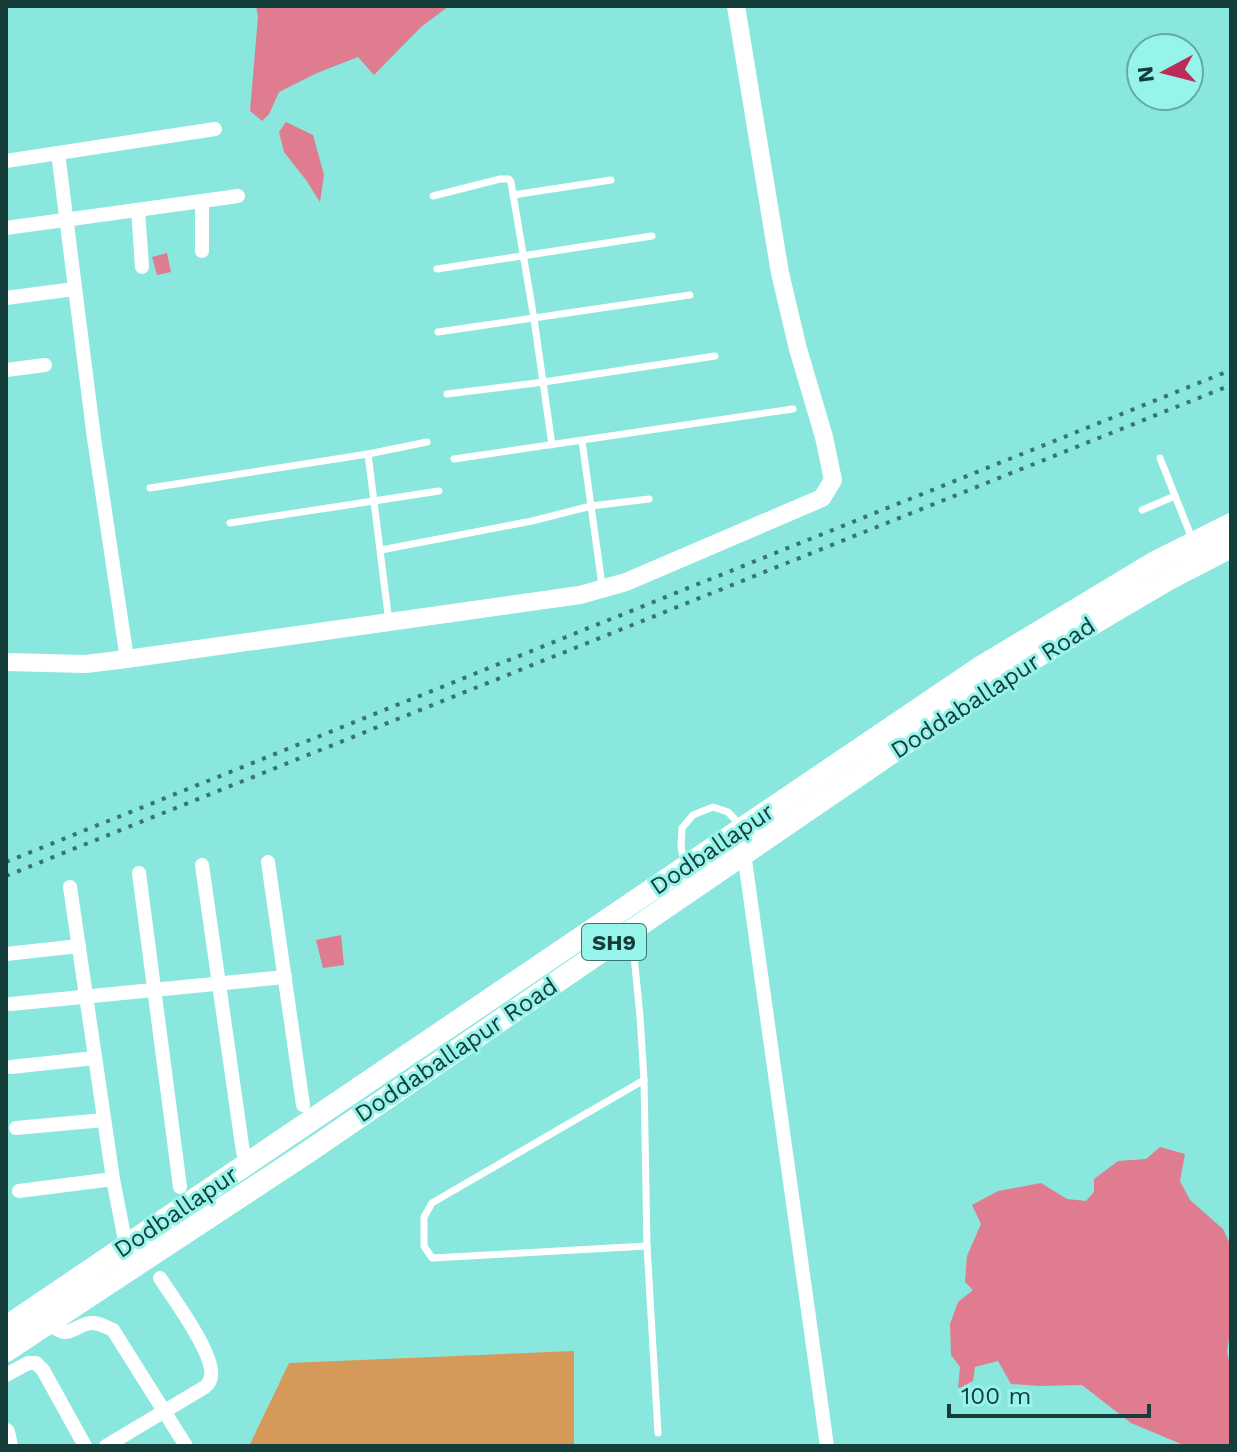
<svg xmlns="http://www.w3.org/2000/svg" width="1237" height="1452" font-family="'Work Sans',sans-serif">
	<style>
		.green { fill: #d59a5a }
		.water { fill: #df7c90 }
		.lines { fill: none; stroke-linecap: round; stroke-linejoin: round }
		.service { stroke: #fff; stroke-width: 7 }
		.minor { stroke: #fff; stroke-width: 14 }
		.tertiary { stroke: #fff; stroke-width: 18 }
		.primary { stroke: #fff; stroke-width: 22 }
		.rail { stroke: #3a746f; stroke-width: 4; stroke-dasharray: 4 8; stroke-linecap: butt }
		.labels { text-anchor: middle; stroke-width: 6; stroke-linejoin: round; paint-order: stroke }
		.shield { fill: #97f4eb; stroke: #3c746f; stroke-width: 2 }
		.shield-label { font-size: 22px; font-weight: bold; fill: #153d3a }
		.street-label { font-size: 24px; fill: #153d3a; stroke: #97f4eb }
	</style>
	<rect width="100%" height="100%" fill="#89e7de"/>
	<!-- green -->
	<polygon class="green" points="574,1351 574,1446 249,1446 289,1363"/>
	<!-- water -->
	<g class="water">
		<polygon points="256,6 449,6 421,27 374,75 358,57 317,73 279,92 269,114 262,121 250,111 258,17"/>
		<polygon points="286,122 313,135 324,175 320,202 306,180 284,152 279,132"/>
		<polygon points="167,253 171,272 157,275 152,257"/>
		<polygon points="341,935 344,965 323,968 316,940"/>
		<polygon points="1160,1147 1185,1154 1180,1181 1190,1200 1223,1229 1231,1246 1231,1326 1227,1351 1231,1370 1231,1446 1186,1446 1131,1423 1082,1385 1040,1386 1011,1384 998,1361 975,1367 973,1381 958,1389 960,1367 951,1355 950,1324 958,1302 973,1290 965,1282 967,1256 981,1224 972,1205 998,1191 1041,1183 1067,1199 1086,1201 1094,1192 1094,1179 1118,1161 1146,1159"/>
	</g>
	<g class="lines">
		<!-- service -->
		<g class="service">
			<polyline points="513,195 611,180"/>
			<polyline points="433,196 500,179 509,179 511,182 534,319 552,445"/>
			<polyline points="437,269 652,236"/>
			<polyline points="438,332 690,295"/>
			<polyline points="447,394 544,382 715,356"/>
			<polyline points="582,441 602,585"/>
			<polyline points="368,454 389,622"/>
			<polyline points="1160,458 1193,541"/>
			<polyline points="454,459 793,409"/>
			<polyline points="150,488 368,454 427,442"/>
			<polyline points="1142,510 1175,496"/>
			<polyline points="230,523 439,491"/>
			<polyline points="381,550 532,521 591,506 649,499"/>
			<polyline points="684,862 681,847 682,828 693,815 713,807 728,812 741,826"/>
			<polyline points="632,936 640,1016 644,1080 647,1246 658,1433"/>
			<polyline points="644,1080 432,1203 424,1217 424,1246 432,1258 647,1246"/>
		</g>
		<!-- minor -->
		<g class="minor">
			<polyline points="58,153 94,438 127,659"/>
			<polyline points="6,161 215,129"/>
			<polyline points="202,201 202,251"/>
			<polyline points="138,210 142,267"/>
			<polyline points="6,228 238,196"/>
			<polyline points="6,298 74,289"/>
			<polyline points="6,370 45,365"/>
			<polyline points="744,853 827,1446"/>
			<polyline points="268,862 303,1105"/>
			<polyline points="202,865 243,1152"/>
			<polyline points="139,873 180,1187"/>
			<polyline points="70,887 113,1179 126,1246"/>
			<polyline points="6,954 79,946"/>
			<polyline points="11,1004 285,977"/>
			<polyline points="11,1067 95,1058"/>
			<polyline points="16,1128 104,1120"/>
			<polyline points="19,1191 113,1179"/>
			<path d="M49 1323C67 1339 69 1330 86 1324 96 1321 104 1326 113 1330L186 1446"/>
			<polyline points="6,1375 28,1363 36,1363 43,1370 85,1446"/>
			<path d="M106 1446 205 1387C209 1383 210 1382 211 1376 215 1355 173 1298 160 1278"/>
		</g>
		<!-- tertiary -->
		<g class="tertiary">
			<polyline points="6,662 86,664 127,659 580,595 626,582 822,498 833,480 824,437 798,349 780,273 736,6"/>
			<polyline points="6,1432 9,1446"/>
		</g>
		<!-- primary -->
		<g class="primary">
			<polyline points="6,1327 979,668 1157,561 1231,524"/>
			<polyline points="6,1351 308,1152 1004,676 1169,579 1231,547"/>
		</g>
		<!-- rail -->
		<g class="rail">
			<polyline points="6,862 1231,370"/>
			<polyline points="6,876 1231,385"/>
		</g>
	</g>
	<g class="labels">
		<!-- shield labels -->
		<rect class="shield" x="582" y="924" width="64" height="36" rx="6"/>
		<g class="shield-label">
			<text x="614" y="950">SH9</text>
		</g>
		<!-- street labels -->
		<g class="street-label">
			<text transform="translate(993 688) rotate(-33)" y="8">Doddaballapur Road</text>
			<text transform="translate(712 849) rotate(-34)" y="8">Dodballapur</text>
			<text transform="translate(456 1050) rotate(-34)" y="8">Doddaballapur Road</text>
			<text transform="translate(176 1212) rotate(-34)" y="8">Dodballapur</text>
		</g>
	</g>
	<!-- border -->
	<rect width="1237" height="1452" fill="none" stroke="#153d3a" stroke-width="16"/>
	<!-- north arrow -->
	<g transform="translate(1165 72) rotate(263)"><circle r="38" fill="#97f4eb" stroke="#63aba4" stroke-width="2"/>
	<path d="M0-6L14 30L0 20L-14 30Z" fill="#bb2c58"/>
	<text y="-12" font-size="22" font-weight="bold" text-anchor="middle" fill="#153d3a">N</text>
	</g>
	<!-- scale -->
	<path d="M949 1404v12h200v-12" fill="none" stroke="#153d3a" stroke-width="4"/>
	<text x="961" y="1404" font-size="24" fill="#153d3a" stroke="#97f4eb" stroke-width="6" paint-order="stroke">100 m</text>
</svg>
